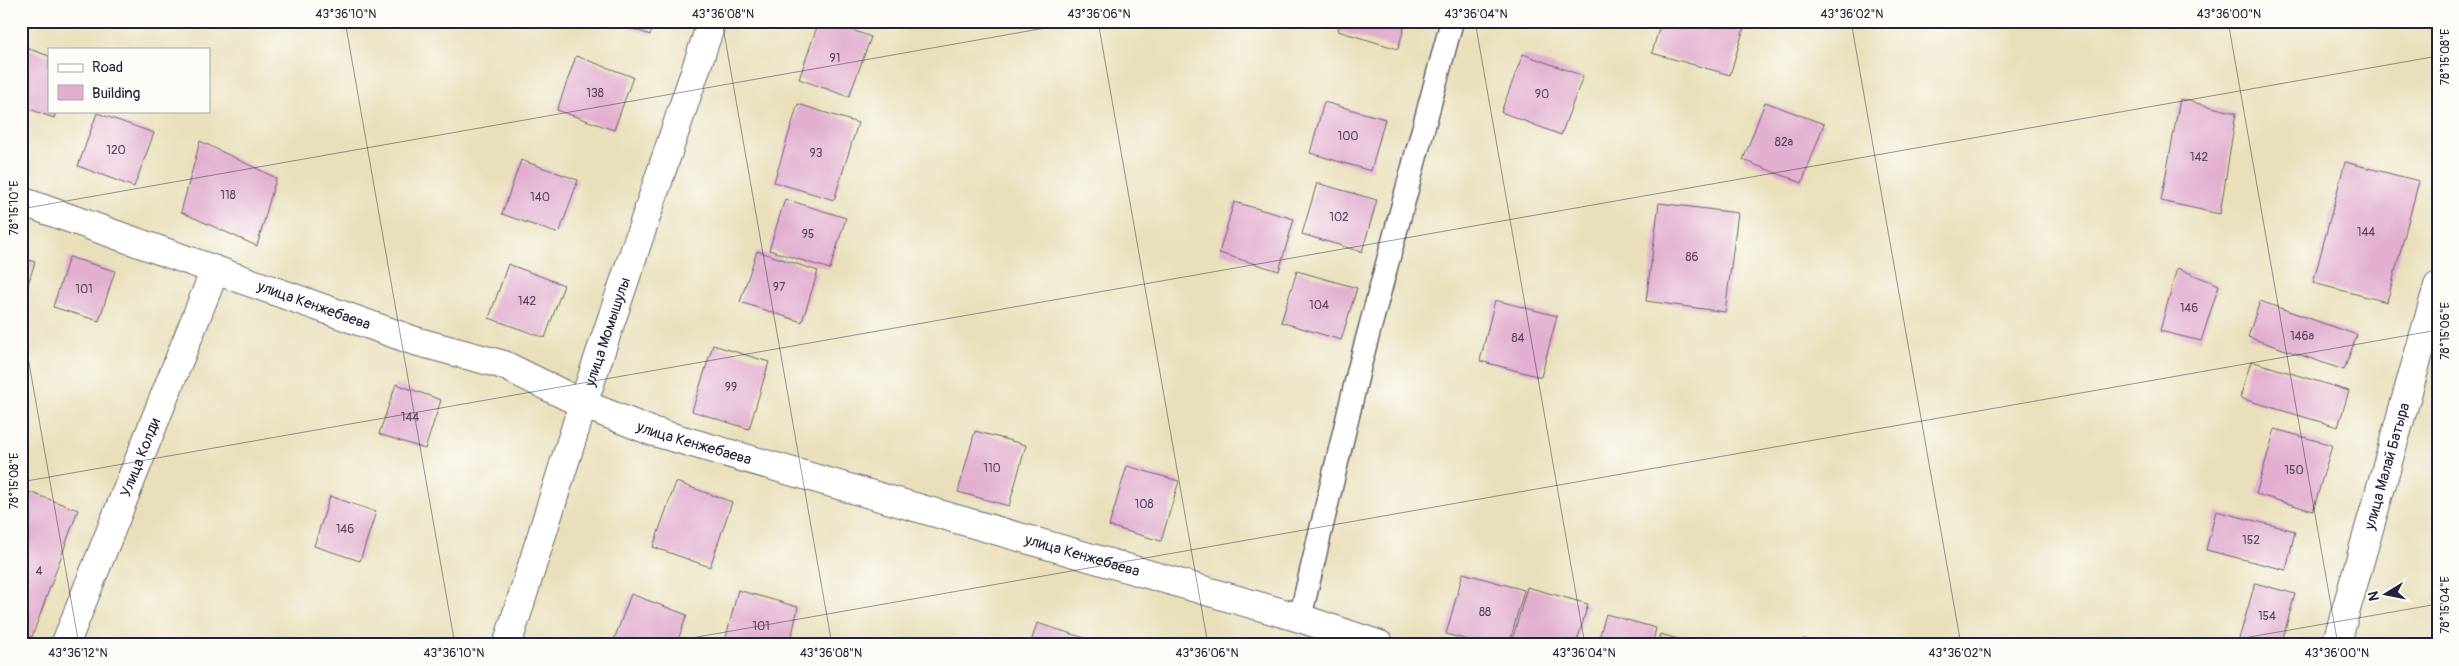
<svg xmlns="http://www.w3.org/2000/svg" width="2459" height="666" font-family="Pangolin,sans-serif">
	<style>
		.building { fill: #e2afd0 }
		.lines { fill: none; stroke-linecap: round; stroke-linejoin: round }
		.service-casing { stroke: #686468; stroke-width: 25 }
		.minor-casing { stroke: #686468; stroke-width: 30 }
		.tertiary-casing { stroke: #686468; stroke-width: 30 }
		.service { stroke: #fff; stroke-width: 22 }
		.minor { stroke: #fff; stroke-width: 28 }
		.tertiary { stroke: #fff; stroke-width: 28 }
		.ticks { fill: none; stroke: #22223b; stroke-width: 1; stroke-opacity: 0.45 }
		.labels { text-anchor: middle; stroke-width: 5; stroke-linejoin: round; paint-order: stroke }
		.number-label { font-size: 12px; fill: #524560 }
		.street-label { font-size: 15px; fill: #22223b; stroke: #fdfcf7 }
		.neatline { fill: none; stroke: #22223b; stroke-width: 2 }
		.ticks-label { font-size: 12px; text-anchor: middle; fill: #22223b }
	</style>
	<rect width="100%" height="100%" fill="#fdfcf7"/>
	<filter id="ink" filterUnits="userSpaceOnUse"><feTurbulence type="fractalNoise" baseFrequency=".02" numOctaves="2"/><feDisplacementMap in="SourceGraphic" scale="10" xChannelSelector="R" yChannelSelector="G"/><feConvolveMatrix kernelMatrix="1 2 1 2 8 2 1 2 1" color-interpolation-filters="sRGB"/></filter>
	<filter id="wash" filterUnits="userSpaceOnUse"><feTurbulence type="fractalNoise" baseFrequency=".0096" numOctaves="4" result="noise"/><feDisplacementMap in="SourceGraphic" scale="20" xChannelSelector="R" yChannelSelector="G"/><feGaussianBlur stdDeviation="1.12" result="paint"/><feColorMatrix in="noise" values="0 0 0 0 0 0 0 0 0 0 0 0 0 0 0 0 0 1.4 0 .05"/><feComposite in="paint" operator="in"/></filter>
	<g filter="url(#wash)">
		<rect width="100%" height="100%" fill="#e9e0bb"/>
		<g id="blocks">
			<!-- building -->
			<g class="building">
				<polygon points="612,21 655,21 650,35"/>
				<polygon points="819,21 828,21 871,37 849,97 799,79"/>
				<polygon points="1340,21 1406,21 1398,49 1338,31"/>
				<polygon points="1576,21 1594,21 1592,27"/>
				<polygon points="1661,21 1746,21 1730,75 1652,53"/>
				<polygon points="21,46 49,56 49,111 56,111 54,118 21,106"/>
				<polygon points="1523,54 1583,76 1561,135 1501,112"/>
				<polygon points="576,56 633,77 614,130 557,110"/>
				<polygon points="2180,99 2236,113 2220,214 2161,201"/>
				<polygon points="1324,102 1385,119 1371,171 1310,153"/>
				<polygon points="1765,102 1824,124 1802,183 1743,160"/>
				<polygon points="798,104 858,123 834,200 774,182"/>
				<polygon points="97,113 154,133 134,187 78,166"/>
				<polygon points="200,141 276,178 257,246 181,212"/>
				<polygon points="521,160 578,180 559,234 502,214"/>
				<polygon points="2345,162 2419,181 2387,302 2313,283"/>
				<polygon points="1317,183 1377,200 1362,252 1302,234"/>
				<polygon points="785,199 846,218 830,269 769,250"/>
				<polygon points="1234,202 1294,219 1279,271 1219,253"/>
				<polygon points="1659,203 1738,213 1725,312 1646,301"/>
				<polygon points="757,251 818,271 802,322 740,302"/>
				<polygon points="69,257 115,271 99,321 53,307"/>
				<polygon points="21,258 35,262 22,304 21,304"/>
				<polygon points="508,264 564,285 545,338 489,318"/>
				<polygon points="2177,268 2219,285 2201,341 2160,331"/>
				<polygon points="1297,271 1357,288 1341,340 1281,322"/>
				<polygon points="1495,300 1557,316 1541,377 1480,361"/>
				<polygon points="2260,301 2357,335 2344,370 2248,337"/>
				<polygon points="713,345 769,362 749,429 692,411"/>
				<polygon points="2251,361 2349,391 2338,427 2240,398"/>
				<polygon points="396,384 441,400 425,449 379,434"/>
				<polygon points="2275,429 2332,445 2313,511 2256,494"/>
				<polygon points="975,431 1026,445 1009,506 958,492"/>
				<polygon points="1127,466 1179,481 1161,541 1109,526"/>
				<polygon points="676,482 732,502 710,567 653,547"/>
				<polygon points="21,489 78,510 32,637 21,633"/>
				<polygon points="330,496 376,512 360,561 314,546"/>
				<polygon points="2216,511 2295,531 2286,570 2206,550"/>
				<polygon points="1463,573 1524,590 1509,645 1486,645 1446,634"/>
				<polygon points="2255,583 2295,594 2281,645 2262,645 2239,639"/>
				<polygon points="1527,587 1588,604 1576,645 1511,645"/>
				<polygon points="738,590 798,607 790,645 724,645"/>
				<polygon points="631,594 687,615 676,645 612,645"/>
				<polygon points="1606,614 1656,628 1652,645 1597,645"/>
				<polygon points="1037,623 1094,641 1092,645 1030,645"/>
				<polygon points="1660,634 1697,644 1697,645 1657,645"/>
				<polygon points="1803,639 1823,644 1823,645 1802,645"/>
			</g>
		</g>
	</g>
	<g filter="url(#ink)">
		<use href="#blocks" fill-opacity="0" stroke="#686468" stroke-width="1"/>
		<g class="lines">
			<defs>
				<polyline id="service" points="1300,618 1360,365 1452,21"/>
				<g id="minor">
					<path id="s1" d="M21 201 415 341 504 365 583 404"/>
					<path id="s2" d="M65 645 215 270"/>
					<path id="s3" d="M2336 645 2438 286"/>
				</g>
				<g id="tertiary">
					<path id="s4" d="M583 404 651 431 1300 618 1380 645"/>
					<path id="s5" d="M507 645 583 404 712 21"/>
				</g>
			</defs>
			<!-- service casing -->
			<use href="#service" class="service-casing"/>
			<!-- minor casing -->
			<use href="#minor" class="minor-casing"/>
			<!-- tertiary casing -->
			<use href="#tertiary" class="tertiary-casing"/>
			<!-- service -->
			<use href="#service" class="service"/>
			<!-- minor -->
			<use href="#minor" class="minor"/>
			<!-- tertiary -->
			<use href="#tertiary" class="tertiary"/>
		</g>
	</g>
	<!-- ticks -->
	<path class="ticks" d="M345 21 455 645M722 21 832 645M1098 21 1208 645M1475 21 1585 645M1851 21 1961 645M2228 21 2338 645M21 209 1085 21M21 318 79 645M21 482 2438 56M652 645 2438 330M2204 645 2438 604"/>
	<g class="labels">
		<!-- number labels -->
		<g class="number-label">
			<text x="835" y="62">91</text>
			<text x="595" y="97">138</text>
			<text x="1542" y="98">90</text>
			<text x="1348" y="140">100</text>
			<text x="1784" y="146">82а</text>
			<text x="116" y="154">120</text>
			<text x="816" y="157">93</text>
			<text x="2199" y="161">142</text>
			<text x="228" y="199">118</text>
			<text x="540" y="201">140</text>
			<text x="1339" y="221">102</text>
			<text x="2366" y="236">144</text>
			<text x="808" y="238">95</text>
			<text x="1692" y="261">86</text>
			<text x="779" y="291">97</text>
			<text x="84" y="293">101</text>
			<text x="527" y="305">142</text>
			<text x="1319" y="309">104</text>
			<text x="2189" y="312">146</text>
			<text x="2302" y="340">146а</text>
			<text x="1518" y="342">84</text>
			<text x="731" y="391">99</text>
			<text x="410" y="421">144</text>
			<text x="992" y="472">110</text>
			<text x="2294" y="474">150</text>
			<text x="1144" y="508">108</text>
			<text x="345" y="533">146</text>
			<text x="2251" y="544">152</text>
			<text x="39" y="575">4</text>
			<text x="1485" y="616">88</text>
			<text x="2267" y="620">154</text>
			<text x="761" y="630">101</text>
		</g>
		<!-- street labels -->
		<g class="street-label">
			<text dy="5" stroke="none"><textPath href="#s1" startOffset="311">улица Кенжебаева</textPath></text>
			<text dy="5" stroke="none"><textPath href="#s5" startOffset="329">улица Момышулы</textPath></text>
			<text dy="5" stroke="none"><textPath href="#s4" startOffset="118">улица Кенжебаева</textPath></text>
			<text dy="5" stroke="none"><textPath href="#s2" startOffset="202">Улица Колди</textPath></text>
			<text dy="5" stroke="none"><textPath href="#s3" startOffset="186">улица Малай Батыра</textPath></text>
			<text dy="5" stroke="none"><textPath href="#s4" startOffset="522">улица Кенжебаева</textPath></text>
		</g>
	</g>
	<!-- margin -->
	<rect width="2459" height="666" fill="none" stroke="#fdfcf7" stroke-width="55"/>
	<!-- legend -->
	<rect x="48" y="48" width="162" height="65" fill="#fdfcf7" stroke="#a5a5ac"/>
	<rect x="58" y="64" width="25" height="8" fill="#ffffff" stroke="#a5a5ac"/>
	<text x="92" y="72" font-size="15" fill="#22223b">Road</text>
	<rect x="58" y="85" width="25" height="15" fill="#e2afd0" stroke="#a5a5ac"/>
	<text x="92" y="98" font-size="15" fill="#22223b">Building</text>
	<!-- north arrow -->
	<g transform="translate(2386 594) rotate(260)" stroke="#fdfcf7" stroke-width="4" paint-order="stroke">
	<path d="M0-4L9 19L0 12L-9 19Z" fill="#22223b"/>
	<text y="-8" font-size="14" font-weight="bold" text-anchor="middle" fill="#22223b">N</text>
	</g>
	<rect x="28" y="28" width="2404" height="610" class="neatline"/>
	<g class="ticks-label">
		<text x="346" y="18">43°36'10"N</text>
		<text x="723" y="18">43°36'08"N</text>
		<text x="1099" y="18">43°36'06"N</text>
		<text x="1476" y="18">43°36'04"N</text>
		<text x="1852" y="18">43°36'02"N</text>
		<text x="2229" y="18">43°36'00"N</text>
		<text transform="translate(2445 57) rotate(-90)" y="4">78°15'08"E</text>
		<text transform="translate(14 208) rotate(-90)" y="4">78°15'10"E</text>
		<text transform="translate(2445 331) rotate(-90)" y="4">78°15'06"E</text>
		<text transform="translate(14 481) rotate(-90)" y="4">78°15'08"E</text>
		<text transform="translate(2445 605) rotate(-90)" y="4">78°15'04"E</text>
		<text x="78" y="657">43°36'12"N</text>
		<text x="454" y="657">43°36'10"N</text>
		<text x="831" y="657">43°36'08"N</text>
		<text x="1207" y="657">43°36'06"N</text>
		<text x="1584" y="657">43°36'04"N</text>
		<text x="1960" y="657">43°36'02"N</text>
		<text x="2337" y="657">43°36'00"N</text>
	</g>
</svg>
